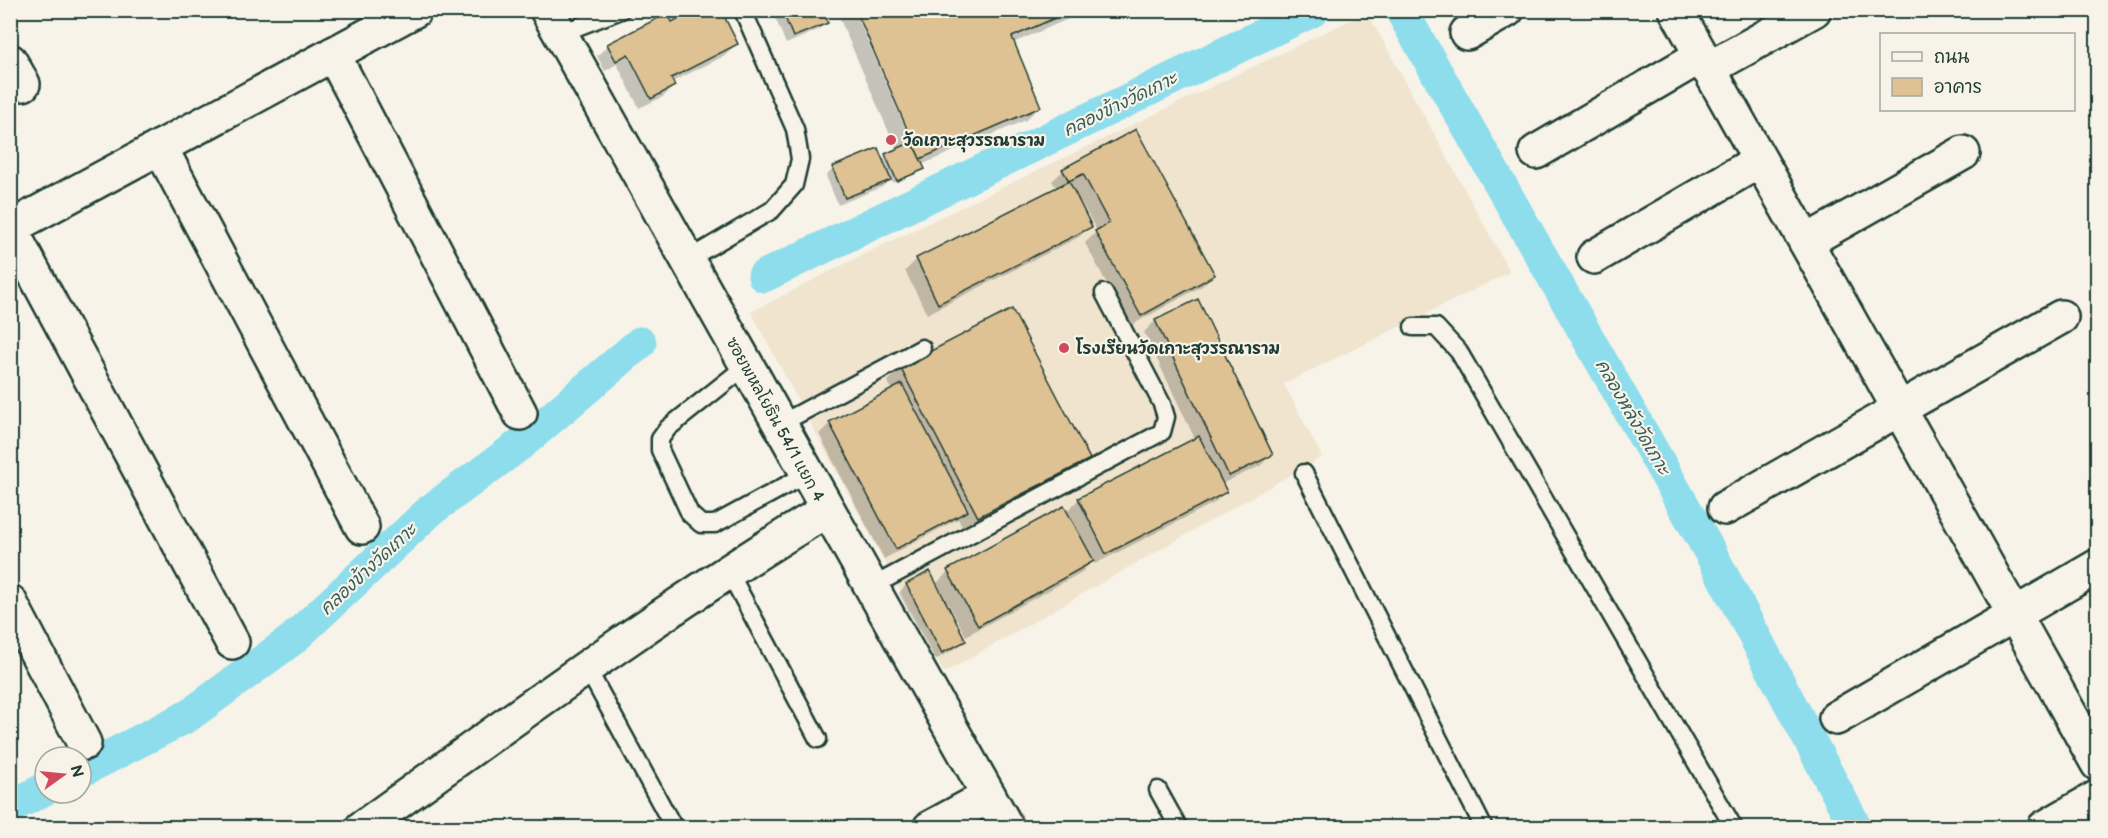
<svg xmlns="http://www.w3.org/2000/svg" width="2108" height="838" font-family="'Balsamiq Sans','Playpen Sans Thai',sans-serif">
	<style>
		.built { fill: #f0e4ce }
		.shadow { fill: #0003; fill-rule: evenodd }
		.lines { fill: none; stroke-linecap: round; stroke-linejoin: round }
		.canal { stroke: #8eddec; stroke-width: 33 }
		.building { fill: #dfc293; stroke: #1f3d34; stroke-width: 1.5 }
		.service-casing { stroke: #1f3d34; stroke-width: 21 }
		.minor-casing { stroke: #1f3d34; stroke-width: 38 }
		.tertiary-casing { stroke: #1f3d34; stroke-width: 38 }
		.service { stroke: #f7f3e8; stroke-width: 16 }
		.minor { stroke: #f7f3e8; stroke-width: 33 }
		.tertiary { stroke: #f7f3e8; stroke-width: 33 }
		.poi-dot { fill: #d1495b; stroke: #f7f3e8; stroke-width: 2 }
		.labels { text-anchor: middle; stroke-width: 4.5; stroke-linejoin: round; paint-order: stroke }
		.poi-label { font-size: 16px; font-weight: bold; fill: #1f3d34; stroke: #f7f3e8; text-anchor: start }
		.street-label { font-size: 16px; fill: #1f3d34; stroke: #f7f3e8 }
		.water-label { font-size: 18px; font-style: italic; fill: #355d59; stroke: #f7f3e8 }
	</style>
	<rect width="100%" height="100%" fill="#f7f3e8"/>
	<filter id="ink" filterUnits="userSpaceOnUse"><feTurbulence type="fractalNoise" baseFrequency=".0167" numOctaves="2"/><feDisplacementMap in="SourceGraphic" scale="12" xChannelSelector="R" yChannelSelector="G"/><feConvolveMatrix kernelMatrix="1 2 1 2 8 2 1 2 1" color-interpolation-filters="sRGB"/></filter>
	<g filter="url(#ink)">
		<!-- built -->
		<polygon class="built" points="1367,12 1510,272 1284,384 1322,457 944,673 751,312 860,256"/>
		<!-- shadow -->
		<g class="shadow">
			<polygon points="772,10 821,10 826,22 818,30 786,44"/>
			<path d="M836 10H1089L1013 43 1040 106 1026 120 921 165 923 169 919 172 893 183 891 178 882 187 838 205 826 176 833 169 882 160 897 151ZM862 22 918 152 916 153 860 23Z"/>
			<polygon points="671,24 736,44 726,55 672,82 674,86 663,97 639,108 617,64 605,71 597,56 608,45"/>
			<polygon points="1136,131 1213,275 1202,286 1130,326 1085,243 1097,231 1081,202 1079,203 1090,226 1079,237 927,314 905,271 916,260 1057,189 1052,181 1063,171"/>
			<polygon points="1198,301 1271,455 1260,466 1221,484 1225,492 1214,503 1095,564 1093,560 1082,572 966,636 937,583 948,572 1066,512 1079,499 1195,439 1144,332 1155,321"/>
			<polygon points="901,368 1088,458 1074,472 964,530 958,519 884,559 819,434 830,423 892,391 887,382"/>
			<polygon points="929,573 965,641 957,648 935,660 899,593 906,585"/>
		</g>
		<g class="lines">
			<!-- canal -->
			<g class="canal">
				<polyline points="1401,10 1710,552 1856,828"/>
				<polyline points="764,276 1314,10"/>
				<polyline points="81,771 188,716 293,639 431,510 522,443 640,343"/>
				<polyline points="10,807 45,789"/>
			</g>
		</g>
		<!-- building -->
		<g class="building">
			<polygon points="694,10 721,10 738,44 671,78 675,86 651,99 628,54 616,61 607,44 668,13 672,22"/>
			<polygon points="782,10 823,10 828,23 793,37"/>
			<polygon points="856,10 1073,10 1012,37 1041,107 920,159"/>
			<polygon points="1136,129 1215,275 1141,316 1095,231 1109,223 1083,174 1069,181 1062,169"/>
			<polygon points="912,142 925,169 897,181 885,154"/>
			<polygon points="878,148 891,180 845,198 832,167"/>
			<polygon points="1069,181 1092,227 938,304 916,258"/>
			<polygon points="1198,299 1273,455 1229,476 1155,320"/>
			<polygon points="1012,309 1090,459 978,517 900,367"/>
			<polygon points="902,384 968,511 896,549 829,422"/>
			<polygon points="1199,436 1227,492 1106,554 1078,498"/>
			<polygon points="1064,506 1094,561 978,626 947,570"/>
			<polygon points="930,571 966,641 942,653 906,584"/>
		</g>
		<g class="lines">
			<defs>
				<g id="service">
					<polyline points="559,34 621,10"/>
					<polyline points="687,260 772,210 794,185 800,159 795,129 744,13"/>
					<polyline points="1413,327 1436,327 1459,352 1734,828"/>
					<polyline points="746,366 668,428 660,439 660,450 690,514 701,524 715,524 807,474"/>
					<polyline points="780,424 922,348"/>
					<polyline points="1304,473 1484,828"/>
					<polyline points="728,570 818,739"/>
					<polyline points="871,587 1162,432 1166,417 1162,404 1104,293"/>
					<polyline points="586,666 674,828"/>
					<polyline points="1158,790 1179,828"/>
				</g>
				<g id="minor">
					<polyline points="1676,10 2098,764"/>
					<polyline points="1467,33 1507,10"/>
					<polyline points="333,54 520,413"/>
					<polyline points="10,61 23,84"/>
					<polyline points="1708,69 1814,10"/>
					<polyline points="160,147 362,527"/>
					<polyline points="1536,152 1701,56"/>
					<polyline points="1806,242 1963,153"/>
					<polyline points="1594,257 1759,161"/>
					<polyline points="1725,508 2061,317"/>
					<polyline points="10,602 84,743"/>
					<polyline points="232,642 10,228 415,10"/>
					<polyline points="1836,718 2098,566"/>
					<path d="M362 828C515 718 666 607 827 510"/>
					<polyline points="930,828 989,796"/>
					<polyline points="2044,828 2098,797"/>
				</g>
				<polyline id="tertiary" points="547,10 1007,828"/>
			</defs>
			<!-- service casing -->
			<use href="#service" class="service-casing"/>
			<!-- minor casing -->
			<use href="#minor" class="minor-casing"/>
			<!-- tertiary casing -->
			<use href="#tertiary" class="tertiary-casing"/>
			<!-- service -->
			<use href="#service" class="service"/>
			<!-- minor -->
			<use href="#minor" class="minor"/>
			<!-- tertiary -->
			<use href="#tertiary" class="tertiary"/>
		</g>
	</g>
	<!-- markers -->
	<g class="poi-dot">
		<circle cx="891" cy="140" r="6"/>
		<circle cx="1064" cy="348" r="6"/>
	</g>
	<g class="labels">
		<!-- poi labels -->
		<g class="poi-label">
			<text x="903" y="146">วัดเกาะสุวรรณาราม</text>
			<text x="1076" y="354">โรงเรียนวัดเกาะสุวรรณาราม</text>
		</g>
		<!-- street labels -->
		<g class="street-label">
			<text transform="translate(776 419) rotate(61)" y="6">ซอยพหลโยธิน 54/1 แยก 4</text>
		</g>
		<!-- water labels -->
		<g class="water-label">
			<text transform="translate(1120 104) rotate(-26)" y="6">คลองข้างวัดเกาะ</text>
			<text transform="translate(1633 417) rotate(60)" y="6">คลองหลังวัดเกาะ</text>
			<text transform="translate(368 569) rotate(-43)" y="6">คลองข้างวัดเกาะ</text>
		</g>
	</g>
	<!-- margin -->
	<rect width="2108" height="838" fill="none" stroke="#f7f3e8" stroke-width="36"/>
	<rect x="18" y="18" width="2072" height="802" fill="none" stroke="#1f3d34" stroke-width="2" filter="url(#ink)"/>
	<!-- legend -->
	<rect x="1880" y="33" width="195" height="78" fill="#f7f3e8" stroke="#a1aaa0" stroke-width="1.5"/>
	<rect x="1892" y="52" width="30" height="9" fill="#f7f3e8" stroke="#a1aaa0" stroke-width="1.5"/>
	<text x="1934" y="63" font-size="18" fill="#1f3d34">ถนน</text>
	<rect x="1892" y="78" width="30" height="18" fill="#dfc293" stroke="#a1aaa0" stroke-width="1.5"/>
	<text x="1934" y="93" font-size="18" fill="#1f3d34">อาคาร</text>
	<!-- north arrow -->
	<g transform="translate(63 775) rotate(75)"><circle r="28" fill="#f7f3e8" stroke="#a1aaa0" stroke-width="1.5"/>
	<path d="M0-4.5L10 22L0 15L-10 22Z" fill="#d1495b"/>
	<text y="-9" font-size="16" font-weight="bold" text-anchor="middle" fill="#1f3d34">N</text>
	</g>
</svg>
